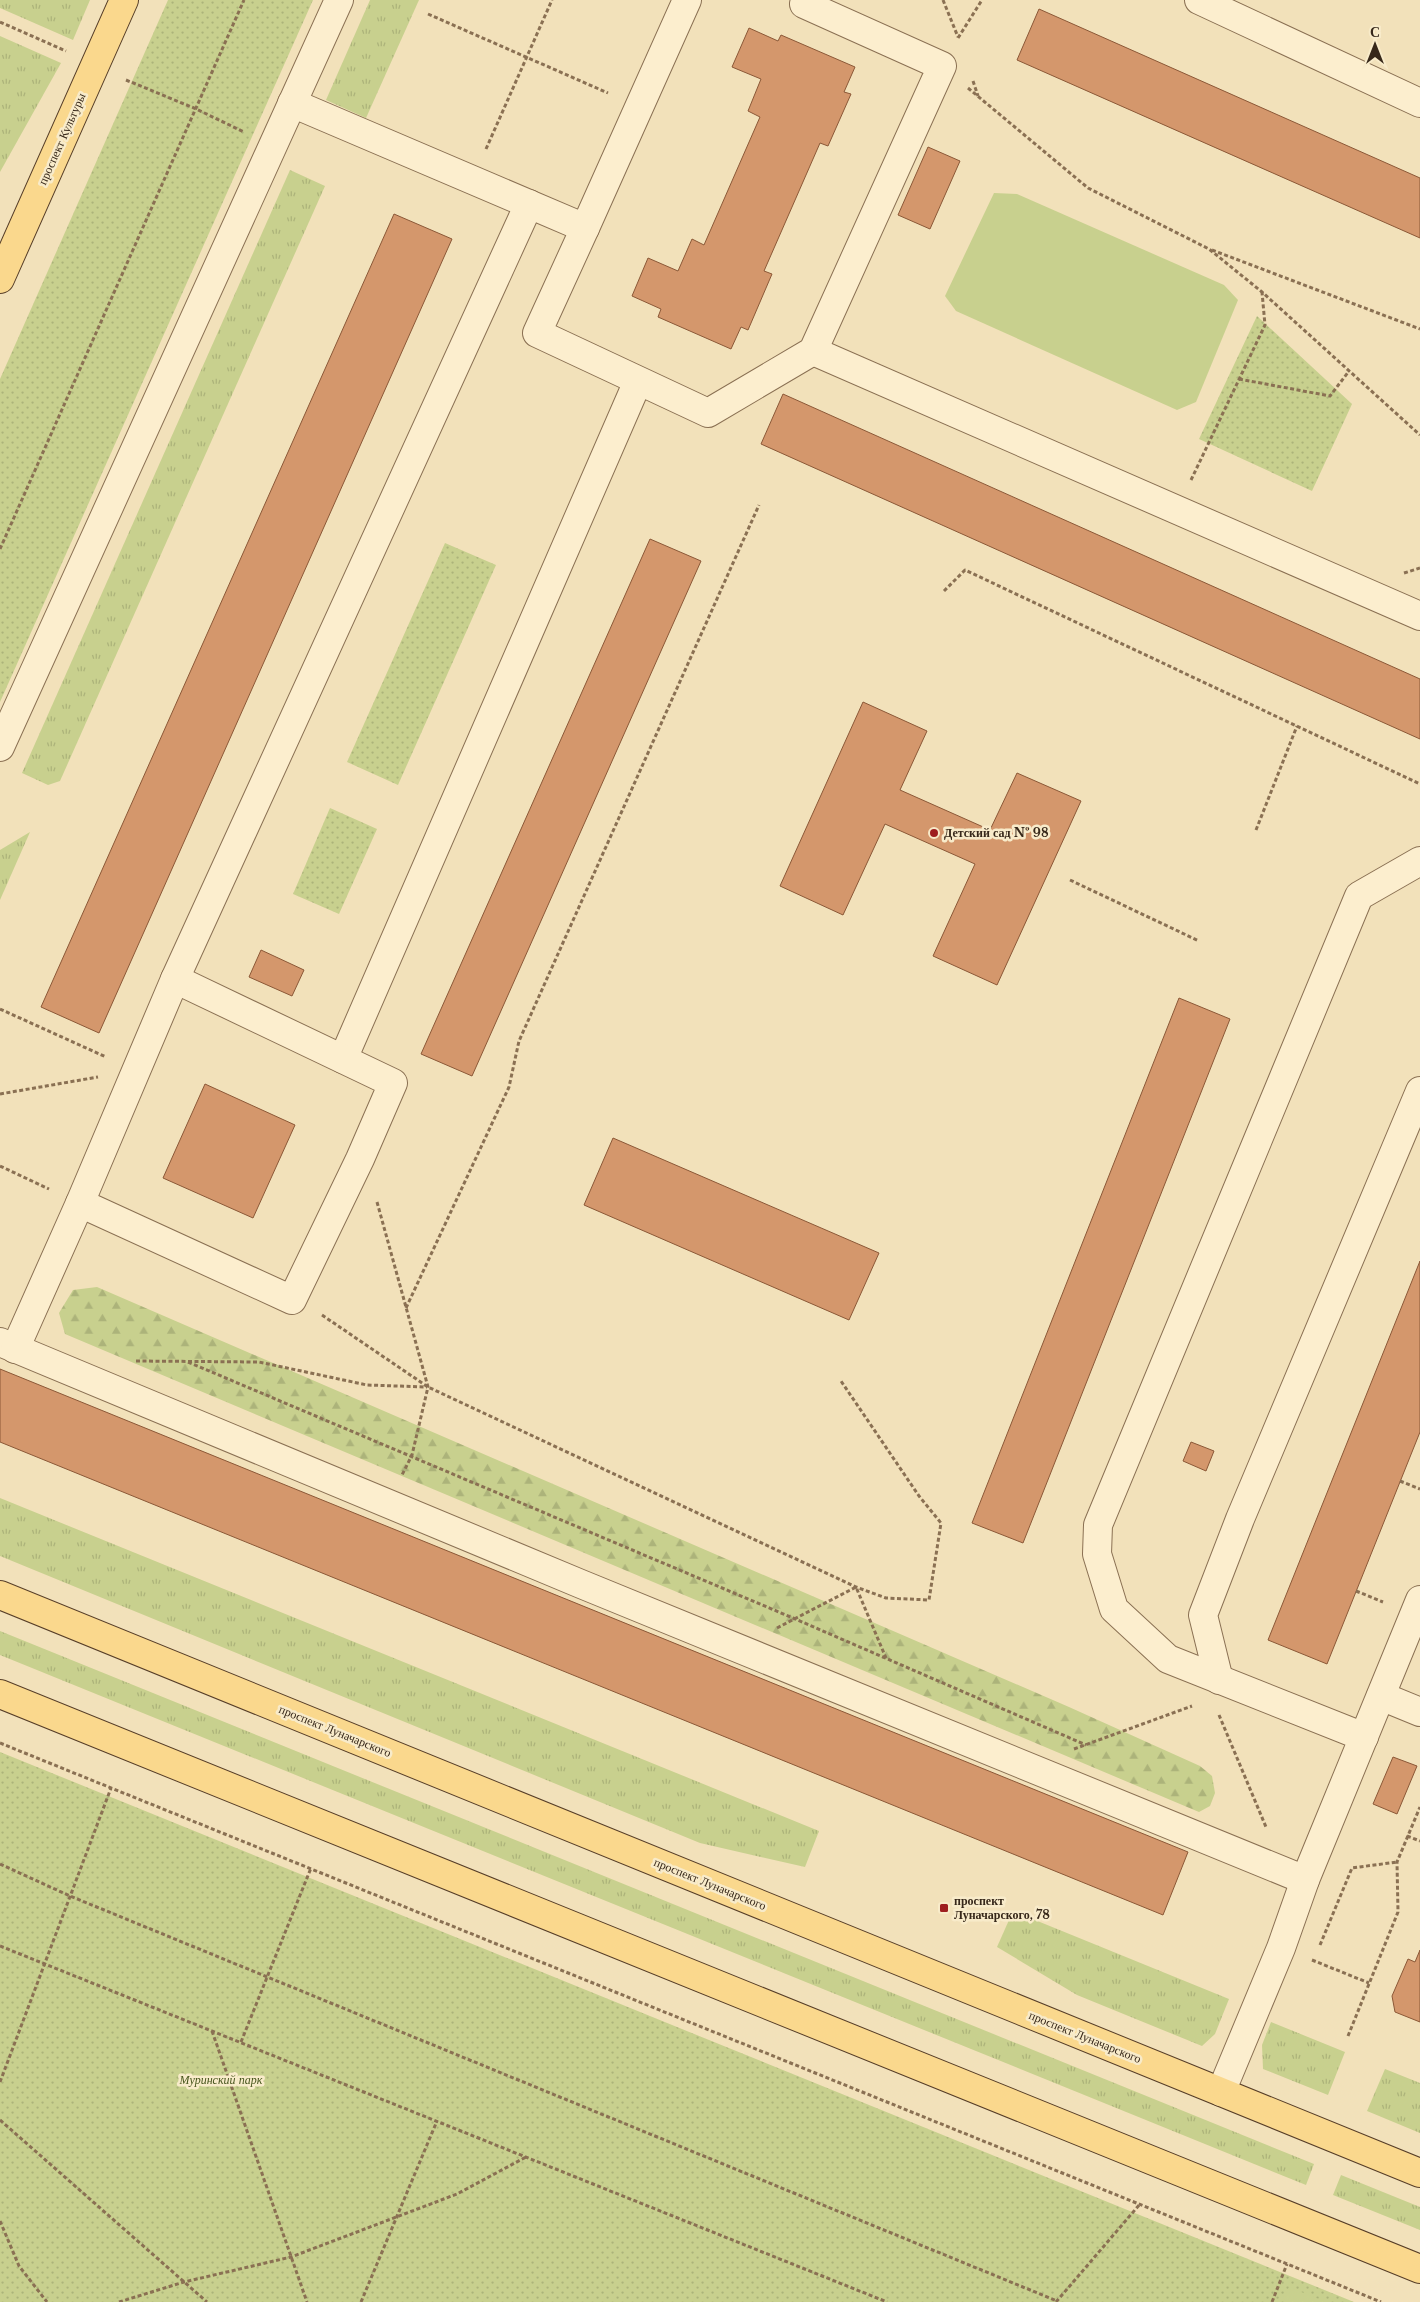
<svg xmlns="http://www.w3.org/2000/svg" width="1420" height="2302" font-family="'Libre Baskerville',serif">
	<style>
		.grass { fill: url(#grass-tufts) }
		.forest { fill: url(#forest-firs) }
		.park { fill: url(#park-dots) }
		.pitch { fill: #c8d08e }
		.building { fill: #d4976c; stroke: #8b5837 }
		.lines { fill: none; stroke-linecap: round; stroke-linejoin: round }
		.minor-casing { stroke: #8a7053; stroke-width: 30 }
		.major-casing { stroke: #573e28; stroke-width: 30 }
		.path { stroke: #8a7053; stroke-width: 3; stroke-dasharray: 4 2.5; stroke-linecap: butt }
		.minor { stroke: #fceece; stroke-width: 28 }
		.major { stroke: #fad88d; stroke-width: 28 }
		.poi-dot { fill: #9e1e1f; stroke: #f8ebca; stroke-width: 2 }
		.labels { text-anchor: middle; stroke-width: 5; stroke-linejoin: round; paint-order: stroke }
		.street-label { font-size: 12px; fill: #37281a; stroke: #f8ebca }
		.poi-label { font-size: 12px; font-weight: bold; fill: #37281a; stroke: #f8ebca; text-anchor: start }
		.park-label { font-size: 12px; font-style: italic; fill: #48561e; stroke: #f8ebca }
	</style>
	<defs>
		<pattern id="grass-tufts" width="24" height="20" patternUnits="userSpaceOnUse" patternTransform="scale(1.25)"><rect width="24" height="20" fill="#c8d08e"/><path d="M3 7l-1-3M5 7V3M7 7l1-3M15 17l-1-3M17 17v-4M19 17l1-3" fill="none" stroke="#acb37a"/></pattern>
		<pattern id="forest-firs" width="22" height="20" patternUnits="userSpaceOnUse" patternTransform="scale(1.25)"><rect width="22" height="20" fill="#c8d08e"/><path d="M5 1l3.5 6h-7zM16 11l3.5 6h-7z" fill="#acb37a"/></pattern>
		<pattern id="park-dots" width="8" height="8" patternUnits="userSpaceOnUse" patternTransform="scale(1.25)"><rect width="8" height="8" fill="#c8d08e"/><path d="M2 2h.1M6 6h.1" fill="none" stroke="#acb37a" stroke-width="1.8" stroke-linecap="round"/></pattern>
	</defs>
	<rect width="100%" height="100%" fill="#f2e1ba"/>
	<!-- grass -->
	<g class="grass">
		<polygon points="0,0 90,0 73,40 0,8"/>
		<polygon points="370,0 419,0 366,118 326,100"/>
		<polygon points="0,36 61,63 0,172"/>
		<polygon points="290,170 325,186 60,781 48,785 22,773"/>
		<polygon points="30,832 0,900 0,850"/>
		<polygon points="0,1498 819,1831 805,1867 700,1843 0,1556"/>
		<polygon points="0,1631 1314,2164 1306,2185 0,1655"/>
		<polygon points="1013,1911 1229,1999 1215,2034 1202,2046 1077,1995 997,1947"/>
		<polygon points="1271,2022 1345,2052 1328,2095 1263,2069 1262,2045"/>
		<polygon points="1385,2069 1420,2083 1420,2133 1367,2111"/>
		<polygon points="1341,2175 1420,2207 1420,2230 1333,2195"/>
	</g>
	<!-- forest -->
	<polygon class="forest" points="97,1287 1069,1707 1200,1766 1212,1776 1215,1793 1210,1806 1199,1812 65,1334 59,1313 73,1290"/>
	<!-- park -->
	<g class="park">
		<polygon points="168,0 313,0 0,702 0,379"/>
		<polygon points="1257,316 1352,404 1312,491 1199,439"/>
		<polygon points="445,543 496,565 398,785 347,762"/>
		<polygon points="330,808 377,829 339,914 293,894"/>
		<polygon points="0,1752 1354,2302 0,2302"/>
	</g>
	<!-- pitch -->
	<g class="pitch">
		<polygon points="994,193 1017,194 1224,285 1238,300 1196,402 1177,410 956,311 945,296"/>
		<polygon points="1289,2287 1326,2302 1284,2302"/>
	</g>
	<!-- building -->
	<g class="building">
		<polygon points="1039,9 1420,178 1420,238 1017,60"/>
		<polygon points="749,28 778,41 781,35 855,67 844,92 851,94 828,146 820,143 764,271 772,274 748,330 741,327 731,349 658,317 661,309 632,296 648,258 678,271 692,239 704,245 760,117 748,111 761,79 732,67"/>
		<polygon points="928,147 960,161 930,229 898,215"/>
		<polygon points="394,214 452,239 99,1033 41,1007"/>
		<polygon points="783,394 1420,679 1420,739 761,444"/>
		<polygon points="650,539 701,561 472,1076 421,1054"/>
		<polygon points="863,702 927,731 900,790 990,830 1017,773 1081,801 997,985 933,956 975,864 885,824 843,915 780,886"/>
		<polygon points="261,950 304,970 292,996 249,977"/>
		<polygon points="1179,998 1230,1019 1023,1543 972,1523"/>
		<polygon points="205,1084 295,1125 253,1218 163,1178"/>
		<polygon points="613,1138 879,1253 849,1320 584,1205"/>
		<polygon points="1420,1261 1420,1432 1327,1664 1268,1640"/>
		<polygon points="0,1369 1188,1852 1163,1915 0,1442"/>
		<polygon points="1191,1442 1214,1451 1206,1471 1183,1461"/>
		<polygon points="1393,1757 1417,1766 1397,1814 1373,1804"/>
		<polygon points="1420,1950 1420,2022 1395,2012 1392,1996 1408,1959 1415,1962"/>
	</g>
	<g class="lines">
		<defs>
			<g id="minor">
				<polyline points="1199,0 1420,103"/>
				<polyline points="292,103 585,228 687,0"/>
				<polyline points="585,228 537,333 708,413 813,351 942,66 804,4"/>
				<polyline points="813,351 1420,616"/>
				<polyline points="0,747 339,0"/>
				<polyline points="343,1059 638,381"/>
				<polyline points="80,1203 292,1300 360,1159 393,1083 175,979"/>
				<polyline points="0,1342 581,1584 1305,1880"/>
				<polyline points="15,1349 80,1203 175,979 529,204"/>
				<polyline points="1219,1680 1203,1615 1240,1519 1420,1091"/>
				<polyline points="1381,1696 1420,1712"/>
				<polyline points="1364,1737 1168,1659 1114,1609 1097,1554 1098,1525 1359,896 1420,861"/>
				<polyline points="1221,2092 1281,1948 1305,1880 1420,1600"/>
			</g>
			<g id="major">
				<polyline points="0,279 124,0"/>
				<polyline points="0,1595 1420,2173"/>
				<polyline points="0,1694 1420,2269"/>
			</g>
		</defs>
		<!-- minor casing -->
		<use href="#minor" class="minor-casing"/>
		<!-- major casing -->
		<use href="#major" class="major-casing"/>
		<!-- path -->
		<g class="path">
			<polyline points="943,0 958,37"/>
			<polyline points="428,14 608,93"/>
			<polyline points="0,22 66,51"/>
			<polyline points="958,38 982,0"/>
			<polyline points="126,80 194,108 244,132"/>
			<polyline points="973,81 978,96"/>
			<polyline points="968,88 1088,188 1209,249 1262,292 1420,435"/>
			<polyline points="486,149 552,0"/>
			<polyline points="1212,250 1420,329"/>
			<polyline points="1239,379 1330,396 1349,371"/>
			<polyline points="1191,480 1265,325 1262,292"/>
			<polyline points="0,549 244,0"/>
			<polyline points="1404,573 1420,568"/>
			<polyline points="944,591 965,570 1420,784"/>
			<polyline points="1256,830 1297,726"/>
			<polyline points="1070,880 1199,941"/>
			<polyline points="0,1009 106,1057"/>
			<polyline points="0,1094 98,1077"/>
			<polyline points="0,1166 49,1189"/>
			<polyline points="377,1202 428,1387 412,1455 402,1475"/>
			<polyline points="406,1308 509,1087 519,1041 759,505"/>
			<polyline points="322,1315 428,1387 856,1587 886,1598 929,1600 941,1523 919,1496 841,1381"/>
			<polyline points="136,1361 259,1362 367,1385 427,1387"/>
			<polyline points="188,1362 793,1618 1086,1745"/>
			<polyline points="1400,1481 1420,1489"/>
			<polyline points="1356,1591 1383,1602"/>
			<polyline points="777,1628 856,1587 886,1658"/>
			<polyline points="1219,1715 1266,1827"/>
			<polyline points="0,1743 1381,2302"/>
			<polyline points="1074,1749 1192,1706"/>
			<polyline points="1407,1836 1420,1841"/>
			<polyline points="0,1864 70,1896 1057,2301"/>
			<polyline points="1320,1945 1352,1868 1397,1862"/>
			<polyline points="0,1946 887,2302"/>
			<polyline points="1312,1960 1369,1983"/>
			<polyline points="212,2031 307,2302"/>
			<polyline points="1348,2036 1398,1912 1397,1862 1420,1807"/>
			<polyline points="241,2042 311,1868"/>
			<polyline points="0,2082 111,1788"/>
			<polyline points="0,2120 207,2302"/>
			<polyline points="0,2221 19,2266 47,2302"/>
			<polyline points="119,2302 184,2282 291,2257 457,2194 526,2157"/>
			<polyline points="361,2302 437,2121"/>
			<polyline points="1056,2302 1140,2204"/>
			<polyline points="1272,2302 1287,2264"/>
		</g>
		<!-- minor -->
		<use href="#minor" class="minor"/>
		<!-- major -->
		<use href="#major" class="major"/>
	</g>
	<!-- markers -->
	<g class="poi-dot">
		<circle cx="934" cy="833" r="5"/>
		<rect x="939" y="1903" width="10" height="10" rx="2.5"/>
	</g>
	<g class="labels">
		<!-- street labels -->
		<g class="street-label">
			<text transform="translate(62 139) rotate(-66)" y="4">проспект Культуры</text>
			<text transform="translate(335 1731) rotate(22)" y="4">проспект Луначарского</text>
			<text transform="translate(710 1884) rotate(22)" y="4">проспект Луначарского</text>
			<text transform="translate(1085 2037) rotate(22)" y="4">проспект Луначарского</text>
		</g>
		<!-- poi labels -->
		<g class="poi-label">
			<text x="944" y="837">Детский сад № 98</text>
			<text x="954" y="1905">проспект<tspan x="954" dy="14">Луначарского, 78</tspan></text>
		</g>
		<!-- park labels -->
		<g class="park-label">
			<text x="221" y="2084">Муринский парк</text>
		</g>
	</g>
	<!-- north arrow -->
	<g transform="translate(1375 45)" stroke="#f8ebca" stroke-width="4" paint-order="stroke">
	<path d="M0-4L9 19L0 12L-9 19Z" fill="#37281a"/>
	<text y="-8" font-size="14" font-weight="bold" text-anchor="middle" fill="#37281a">С</text>
	</g>
</svg>
